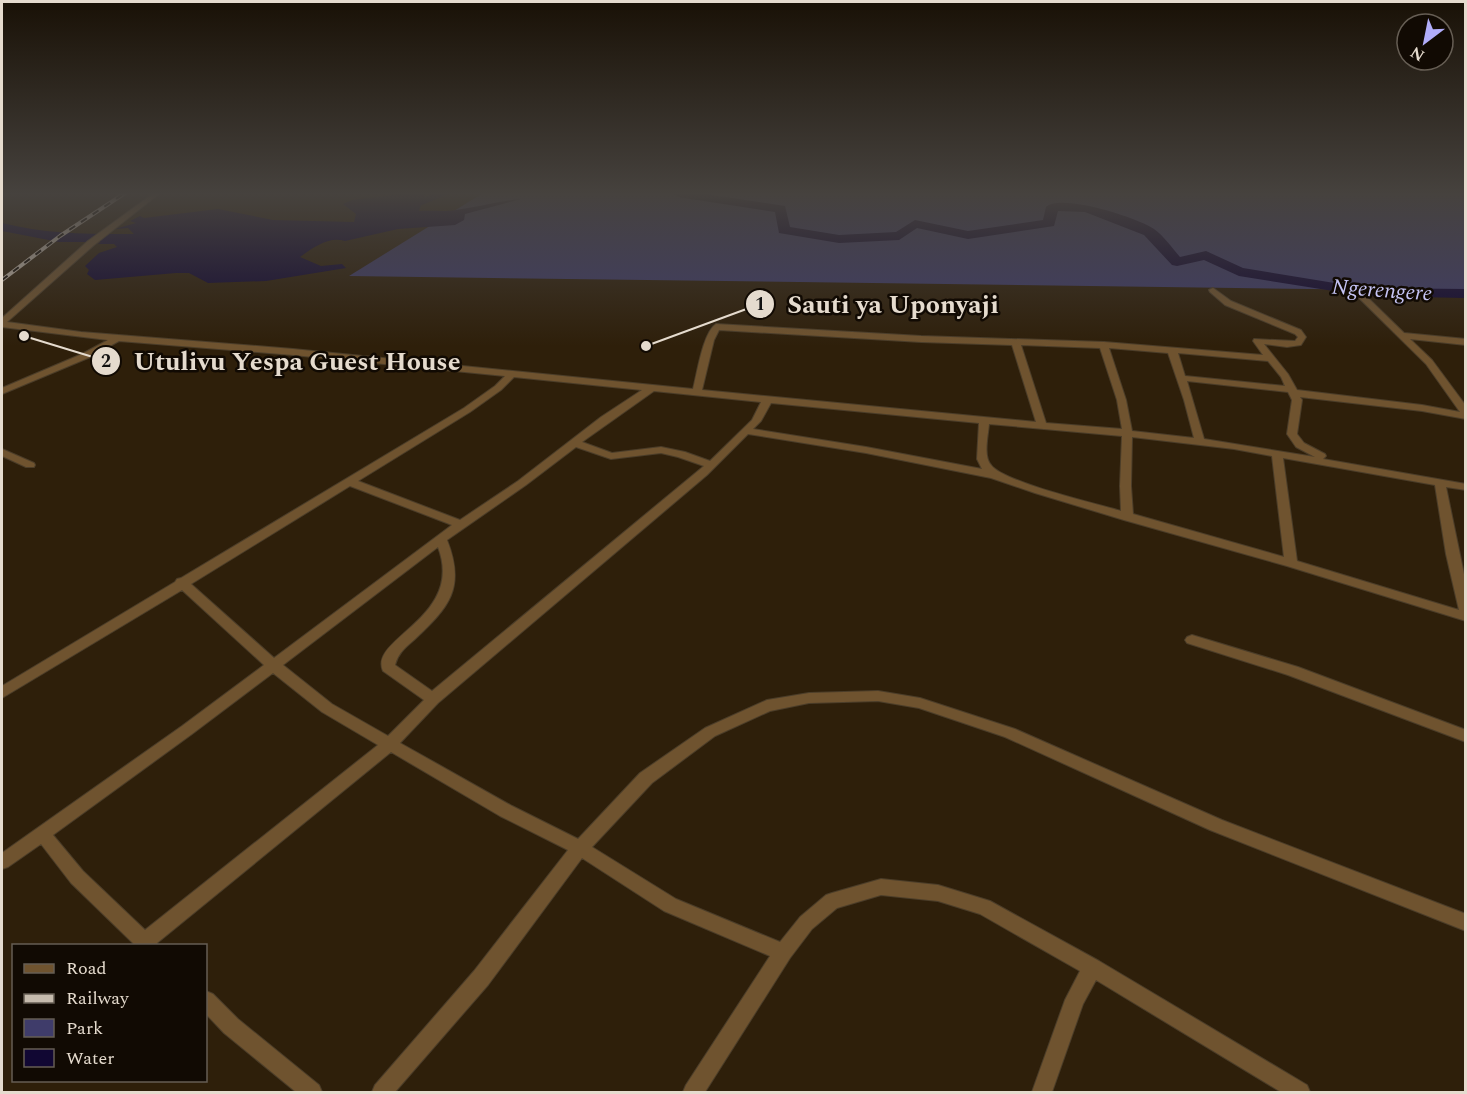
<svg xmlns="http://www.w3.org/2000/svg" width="1467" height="1094" font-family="Spectral,serif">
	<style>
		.green { fill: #3f3c6a }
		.water { fill: #110733 }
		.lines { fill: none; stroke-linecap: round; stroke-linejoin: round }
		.river { fill: #110733; fill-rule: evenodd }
		.minor-casing { stroke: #4b3d29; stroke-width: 2 }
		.minor { fill: #6f532f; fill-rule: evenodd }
		.rail-casing { stroke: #c6bbad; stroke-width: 4 }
		.rail { stroke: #110a03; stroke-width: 2; stroke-dasharray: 7; stroke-linecap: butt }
		.labels { text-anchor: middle; stroke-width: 5; stroke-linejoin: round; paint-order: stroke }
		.far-water-label { font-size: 22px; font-style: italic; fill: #c4c3f3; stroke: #110a03 }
		.leader { fill: none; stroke: #e5dbce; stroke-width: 2 }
		.callout-dot { fill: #e5dbce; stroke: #110a03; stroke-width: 2 }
		.mark-label { font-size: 18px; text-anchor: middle; font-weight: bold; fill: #111 }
		.callout-label { font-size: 26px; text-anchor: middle; font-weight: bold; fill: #e5dbce; stroke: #110a03; stroke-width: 5; stroke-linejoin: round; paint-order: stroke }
	</style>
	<rect width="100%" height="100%" fill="#2e1f0a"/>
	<!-- green -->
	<polygon class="green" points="483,193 1465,193 1465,291 349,276"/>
	<!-- water -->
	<path class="water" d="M410 193H425L419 211C431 210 444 212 456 210 478 207 499 201 521 199L465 214 464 220 455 225 398 229 345 241C329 236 314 247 300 257L321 266 342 264 346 268 266 281 235 282 208 283 189 273H176L95 280 87 274 89 270 85 266 99 253 117 247 114 244H98C109 235 122 239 135 235L128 228 115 229 136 223 130 221 140 216 144 218 218 209 273 220 354 222 356 214 343 204 352 200Z"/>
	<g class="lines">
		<!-- river -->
		<g class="river">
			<polygon points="435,193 451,193 400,214 392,214 390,211"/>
			<path d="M672 193H698L785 206 790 227 839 235 896 232 915 220 968 231 1043 220 1046 207C1061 193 1138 218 1154 229 1164 236 1172 248 1180 257L1206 251 1243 268 1365 288 1466 289V298L1365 296 1239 276 1204 260 1177 266 1172 265 1144 235 1085 212 1058 211 1054 226 968 239 917 228 899 240 839 243 779 233 775 212 678 197Z"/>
			<path d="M2 223C54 236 104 234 157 234L164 238 157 242H59L2 231Z"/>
		</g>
		<defs>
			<g id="minor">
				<path d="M154 193H160L94 245 7 322 81 332 293 349 693 389C697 374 703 332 716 324L921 336 1104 342 1263 355 1253 341 1254 339 1295 341 1298 337 1295 334 1225 305 1210 292 1209 290 1213 288 1231 301 1301 330 1306 337 1301 345 1287 347 1264 344 1288 374 1297 390 1422 405 1460 412 1426 364 1357 296 1364 294 1404 333 1466 339V345L1410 339 1432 360 1466 406V419L1422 411 1300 397 1302 400 1297 434 1304 443 1325 454 1326 456 1323 459 1466 484V490L1446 487 1466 584V621L1287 566 1124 520 1035 493 991 478 866 453 748 434 707 475 438 703 400 743 512 806 578 839 640 773 705 728 767 700 809 693 878 691 920 698 1015 729 1222 820 1466 914V931L1210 830 1005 737 919 708 878 701 809 703 770 711 715 736 652 783 592 847 676 899 780 942 800 917 826 895 832 893 881 879 938 885 990 901 1099 961 1307 1085 1310 1092H1281L1096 980 1083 1004 1052 1092H1032L1065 1000 1080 971 980 914 938 901 881 895 837 908 812 929 790 958 705 1092H683L686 1085 770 956 664 911 582 858 488 985 395 1092H372L375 1085 474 971 568 850 500 816 391 752 157 943 158 946H136L71 883 41 844 8 867 2 869V853L182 726 264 665 182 590 2 698V686L175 582 177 579 181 578 464 408 495 386 505 376 293 355 119 341 88 358 2 394V388L82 354 108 340 2 327V318L88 241ZM719 330 921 342 1012 345 1036 422 702 390 714 340ZM1021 345 1100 348 1117 400 1122 429 1046 423ZM1109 348 1168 353 1184 400 1194 438 1132 431 1126 400ZM1178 353 1268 361 1281 377 1285 386 1185 376ZM514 377 642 390 601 417 518 481 460 520 358 481 470 412 501 390ZM1187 381 1288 392 1292 400 1287 434 1296 447 1315 457 1204 439ZM654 391 761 402 752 420 710 461 685 452 661 447 612 453 582 442ZM771 403 979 423 977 459 982 469 866 447 753 429 761 421ZM989 424 1122 436 1120 486 1121 511C1097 504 1003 482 991 465 983 456 988 436 989 424ZM1132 437 1234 449 1272 456 1284 557 1133 514 1131 486ZM576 447 611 459 661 453 678 457 704 466 432 691 395 665C398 653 406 647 415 639 449 607 466 588 447 540L526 485ZM1283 458 1435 485 1446 554 1459 610 1297 561ZM350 486 452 525 274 658 191 584ZM438 547C465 618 368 638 383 671L424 700 388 736 332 704 283 665ZM273 673 322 712 378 745 145 930 83 871 53 835 192 734Z"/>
				<polygon points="2,449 34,463 35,465 34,467 26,467 2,456"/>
				<polygon points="1192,635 1298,667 1466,730 1466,742 1288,675 1187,643 1185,640 1187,637"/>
				<polygon points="206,991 213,994 238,1019 319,1085 322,1092 296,1092 224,1033 206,1014"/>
			</g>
		</defs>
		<!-- minor casing -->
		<use href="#minor" class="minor-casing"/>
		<!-- minor -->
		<use href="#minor" class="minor"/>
		<defs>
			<polyline id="rail" points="2,280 60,236 125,193"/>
		</defs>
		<!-- rail casing -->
		<use href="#rail" class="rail-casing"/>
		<!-- rail -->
		<use href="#rail" class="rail"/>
	</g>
	<!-- sky -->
	<linearGradient id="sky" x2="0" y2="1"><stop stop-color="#191106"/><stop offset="0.56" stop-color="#46423e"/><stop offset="1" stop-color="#46423e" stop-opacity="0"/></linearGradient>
	<rect width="1467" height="346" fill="url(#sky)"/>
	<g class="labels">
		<!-- far-water labels -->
		<g class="far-water-label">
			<text transform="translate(1382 289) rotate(4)" y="8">Ngerengere</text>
		</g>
	</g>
	<!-- callouts -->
	<path class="leader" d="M646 346L760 304M24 336L106 361"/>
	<g class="callout-dot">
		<circle cx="646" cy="346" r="6"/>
		<circle cx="24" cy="336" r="6"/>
		<circle cx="760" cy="304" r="15"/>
		<circle cx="106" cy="361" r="15"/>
	</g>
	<g class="mark-label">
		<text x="760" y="310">1</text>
		<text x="106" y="367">2</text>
	</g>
	<g class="callout-label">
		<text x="893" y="313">Sauti ya Uponyaji</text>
		<text x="297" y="370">Utulivu Yespa Guest House</text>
	</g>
	<!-- border -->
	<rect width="1467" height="1094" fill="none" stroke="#e5dbce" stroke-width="6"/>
	<!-- legend -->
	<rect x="12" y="944" width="195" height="138" fill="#110a03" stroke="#665e54" stroke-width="1.5"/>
	<rect x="24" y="964" width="30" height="9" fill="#6f532f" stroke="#665e54" stroke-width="1.5"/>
	<text x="66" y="974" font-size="18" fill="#e5dbce">Road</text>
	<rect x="24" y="994" width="30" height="9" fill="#c6bbad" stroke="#665e54" stroke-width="1.5"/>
	<text x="66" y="1004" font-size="18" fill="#e5dbce">Railway</text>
	<rect x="24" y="1019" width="30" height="18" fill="#3f3c6a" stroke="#665e54" stroke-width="1.5"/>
	<text x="66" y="1034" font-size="18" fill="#e5dbce">Park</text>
	<rect x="24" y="1049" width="30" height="18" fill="#110733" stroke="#665e54" stroke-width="1.5"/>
	<text x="66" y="1064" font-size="18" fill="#e5dbce">Water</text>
	<!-- north arrow -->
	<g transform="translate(1425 42) rotate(212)"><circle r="28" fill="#110a03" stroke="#665e54" stroke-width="1.5"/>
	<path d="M0-4.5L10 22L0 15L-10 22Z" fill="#b1adfa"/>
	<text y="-9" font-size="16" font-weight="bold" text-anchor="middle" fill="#e5dbce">N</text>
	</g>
</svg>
